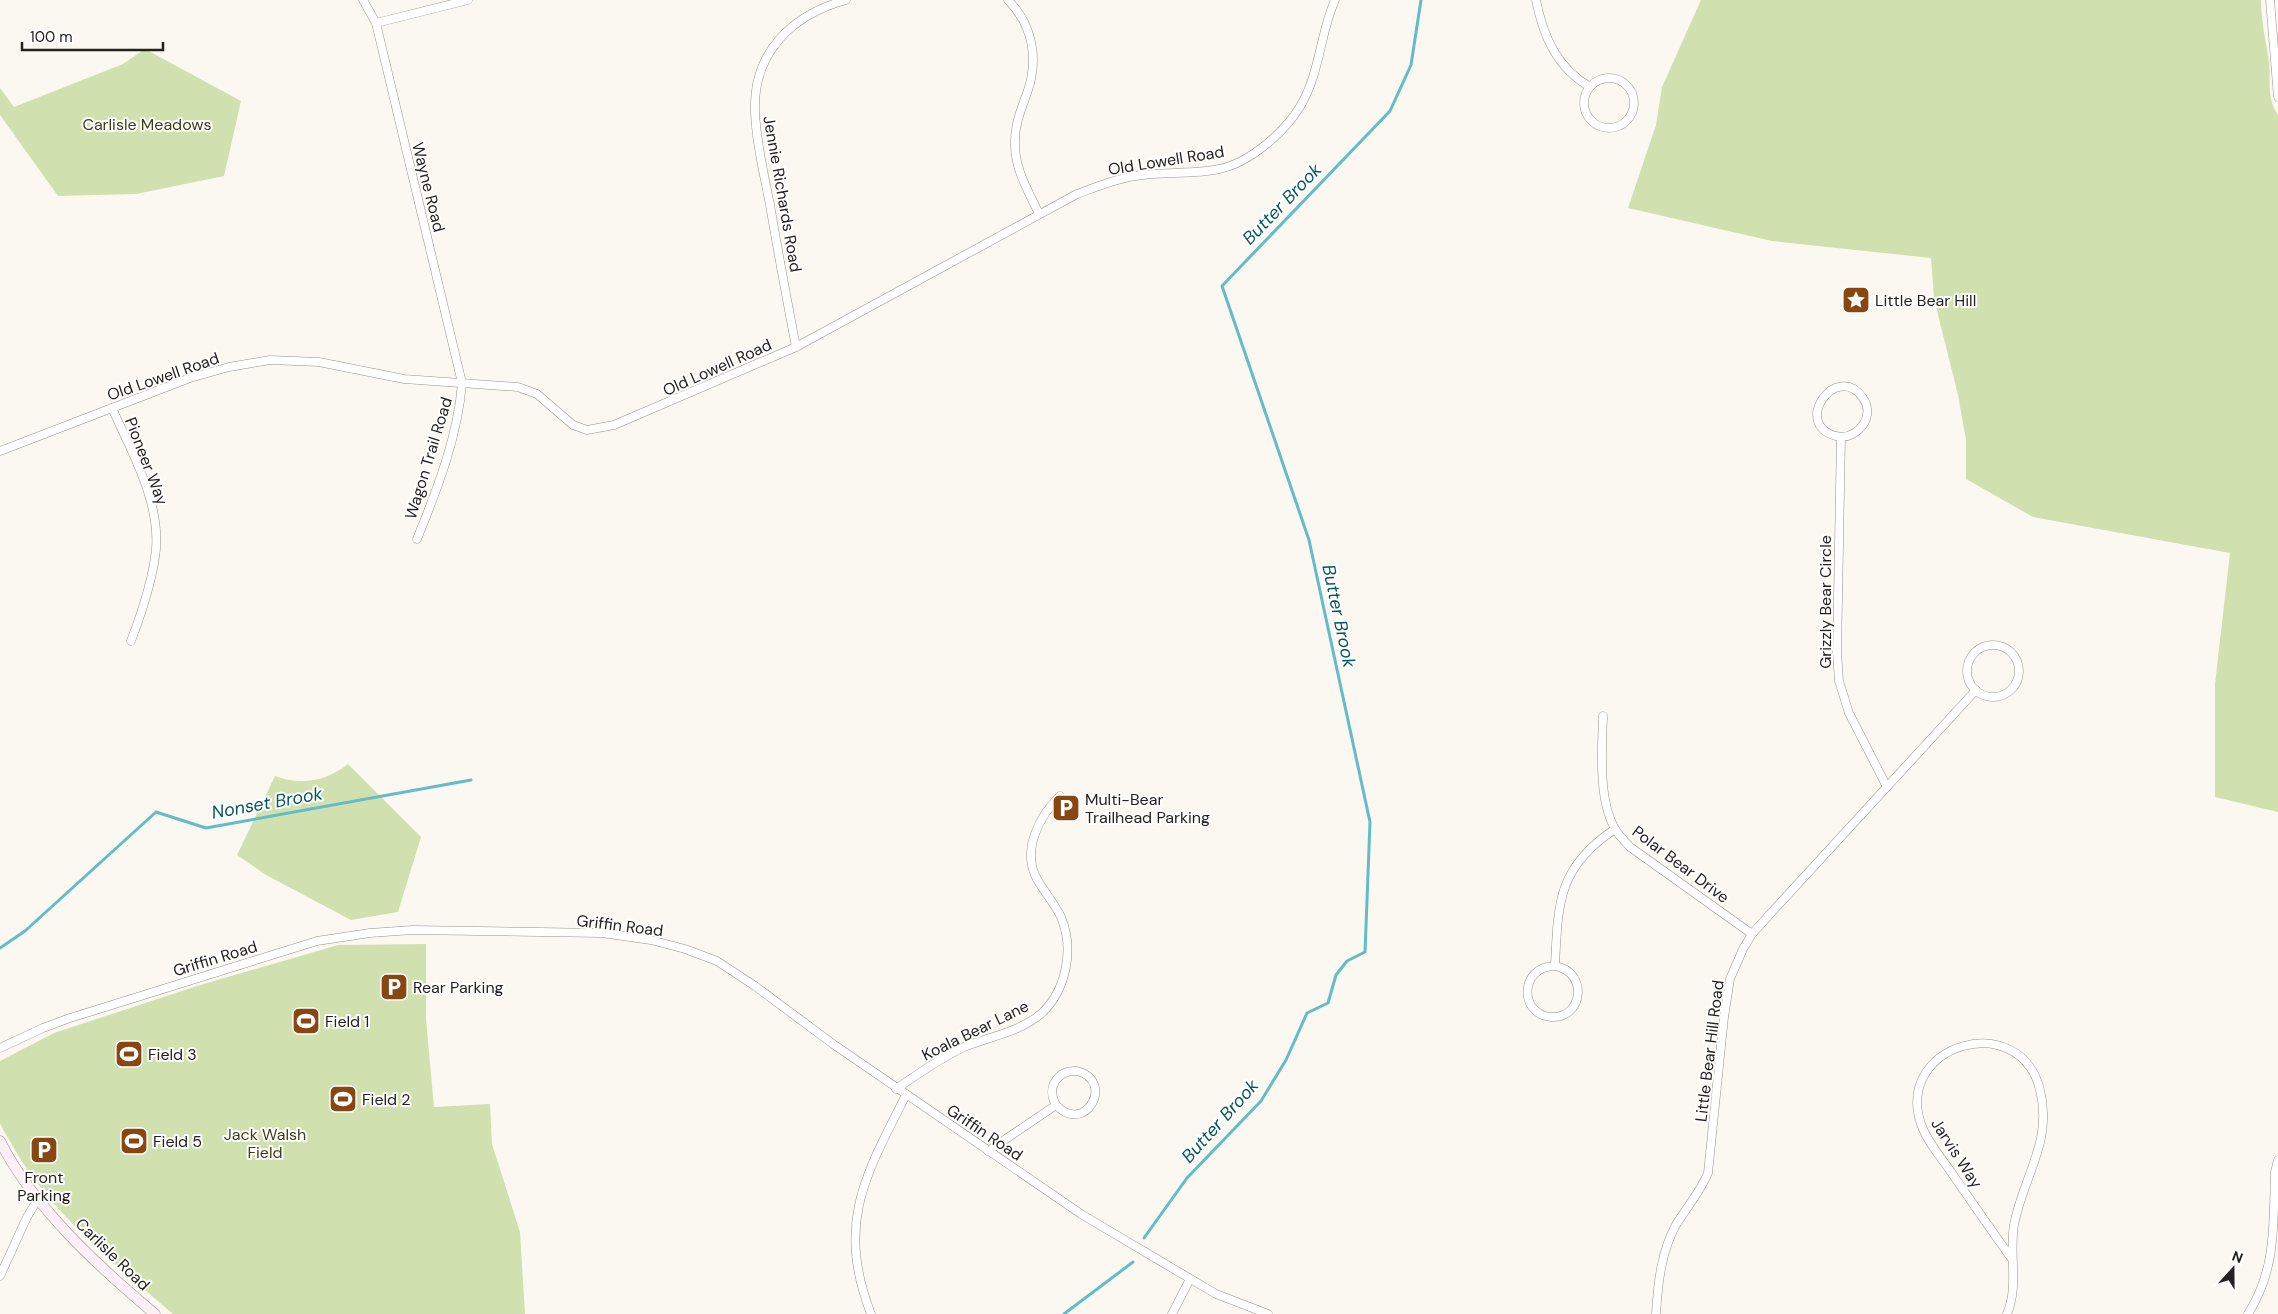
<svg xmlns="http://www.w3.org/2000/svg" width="2278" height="1314" font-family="'DM Sans',sans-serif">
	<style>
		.green { fill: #d0e1af }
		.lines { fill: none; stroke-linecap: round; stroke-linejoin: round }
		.stream { stroke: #63bcc7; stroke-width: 3 }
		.minor-casing { stroke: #94938b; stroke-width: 9 }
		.secondary-casing { stroke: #94938b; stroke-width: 11 }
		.minor { stroke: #fff; stroke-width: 8 }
		.secondary { stroke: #fceff6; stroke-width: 10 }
		.labels { text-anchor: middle; stroke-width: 4; stroke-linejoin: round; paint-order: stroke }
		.park-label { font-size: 16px; fill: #364214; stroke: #fff }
		.street-label { font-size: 16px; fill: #23221f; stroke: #fff }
		.poi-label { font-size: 16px; fill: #23221f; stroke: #fff; text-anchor: start }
		.water-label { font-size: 18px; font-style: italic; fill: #05575f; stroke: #fff }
	</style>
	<rect width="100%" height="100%" fill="#faf8f0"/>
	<!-- green -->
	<g class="green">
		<path d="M1701 0H2261C2261 22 2266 41 2269 62 2271 80 2266 98 2278 115V812L2215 797V684L2230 553 2033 517 1966 479V440L1958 395 1934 299 1931 258 1772 241 1628 208 1656 125 1662 87Z"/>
		<polygon points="145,49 241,101 224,176 136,194 58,196 0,115 0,88 14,107 123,64"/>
		<path d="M348 764 421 837 398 912 351 920 266 875 237 855 275 776C301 786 327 781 348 764Z"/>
		<path d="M426 944V1019L434 1107 490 1104 492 1144 520 1232 525 1314H173C115 1264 48 1211 11 1143 8 1137 2 1129 0 1123 0 1111 0 1075 0 1061L54 1033 197 986 338 945Z"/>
	</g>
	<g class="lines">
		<!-- stream -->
		<g class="stream">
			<polyline points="0,948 25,931 156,812 206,828 471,780"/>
			<polyline points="1144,1238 1187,1178 1261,1101 1286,1060 1307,1013 1328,1003 1336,975 1347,961 1365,952 1370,822 1309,540 1222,286 1390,111 1411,65 1421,0"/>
			<polyline points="1064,1314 1133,1262"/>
		</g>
		<defs>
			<g id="minor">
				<path d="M363 0 376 23 462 383C458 436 437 490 417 539"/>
				<path d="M1008 0C1033 25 1039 60 1027 93 1021 110 1014 126 1015 145 1015 170 1029 192 1039 214"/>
				<path d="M1536 0C1543 36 1557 68 1590 87"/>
				<polyline points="2270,0 2278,97"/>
				<polyline points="376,23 468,0"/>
				<circle cx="1609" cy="103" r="25"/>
				<path d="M796 347C787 300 778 252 770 205 764 174 756 142 755 111 753 52 792 15 846 0"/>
				<path d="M112 408C131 451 160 500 156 549 153 580 142 612 131 641"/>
				<path d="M1841 437C1788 429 1836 359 1863 398 1875 416 1860 436 1841 437L1837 652 1839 681 1849 713 1887 787"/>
				<path d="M0 451 190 378 229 367 270 360 319 362 404 379 518 387 537 394 573 425 587 430 614 425 796 347 1077 194C1096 187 1115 179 1135 176 1163 171 1192 175 1219 169 1250 163 1286 131 1301 105 1320 72 1320 34 1335 0"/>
				<circle cx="1993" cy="671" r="26"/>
				<path d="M1603 716C1602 750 1598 799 1615 829 1619 836 1625 841 1630 847L1752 934"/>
				<path d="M1555 966C1589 972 1583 1019 1551 1017 1518 1014 1520 966 1555 966 1558 902 1558 867 1615 829"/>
				<polyline points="0,1048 43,1028 70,1018 317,941 370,933 412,930 602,933 651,940 685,949 717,961 755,986 833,1044 1081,1214 1216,1294 1268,1314"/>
				<path d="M896 1089C918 1074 940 1058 964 1047 991 1036 1021 1032 1043 1012 1067 988 1074 948 1061 917 1054 902 1042 890 1035 875 1023 848 1040 815 1060 796"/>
				<path d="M988 1151 1056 1105C1046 1088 1057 1070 1077 1071 1116 1081 1085 1136 1056 1105"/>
				<polyline points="0,1276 27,1217 38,1199"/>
				<path d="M871 1314C836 1223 865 1176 906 1095"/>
				<polyline points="1172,1314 1190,1279"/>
				<path d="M1656 1314C1658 1283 1661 1251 1677 1223 1688 1206 1700 1192 1708 1173L1724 1017 1730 979 1743 949 1752 934 1771 913 1976 690"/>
				<path d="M2007 1314C2019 1286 2009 1255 2014 1225 2023 1177 2053 1142 2040 1090 2020 1008 1894 1044 1921 1124 1927 1142 1941 1157 1951 1172 1971 1201 1991 1230 2012 1259"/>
				<path d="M2248 1314C2277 1268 2273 1224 2275 1172L2278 1160"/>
			</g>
			<path id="secondary" d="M0 1141C33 1207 99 1267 155 1314"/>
		</defs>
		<!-- minor casing -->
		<use href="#minor" class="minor-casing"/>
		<!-- secondary casing -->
		<use href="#secondary" class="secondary-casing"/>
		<!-- minor -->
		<use href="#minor" class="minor"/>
		<!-- secondary -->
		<use href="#secondary" class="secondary"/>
	</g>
	<!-- icons -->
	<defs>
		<symbol id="sight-square" viewBox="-11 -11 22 22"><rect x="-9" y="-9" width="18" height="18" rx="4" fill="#884712" stroke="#fff"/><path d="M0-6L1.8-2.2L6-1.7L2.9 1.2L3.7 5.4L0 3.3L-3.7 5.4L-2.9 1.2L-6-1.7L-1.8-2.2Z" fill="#fff"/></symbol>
		<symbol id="parking-square" viewBox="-11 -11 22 22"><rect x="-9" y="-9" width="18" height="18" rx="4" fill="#884712" stroke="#fff"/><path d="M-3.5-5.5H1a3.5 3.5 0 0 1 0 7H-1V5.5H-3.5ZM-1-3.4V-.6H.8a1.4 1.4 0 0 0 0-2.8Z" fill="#fff"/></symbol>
		<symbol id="stadium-square" viewBox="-11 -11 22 22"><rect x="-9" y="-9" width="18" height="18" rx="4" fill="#884712" stroke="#fff"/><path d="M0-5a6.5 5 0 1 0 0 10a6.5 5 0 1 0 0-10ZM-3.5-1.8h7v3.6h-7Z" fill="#fff"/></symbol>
	</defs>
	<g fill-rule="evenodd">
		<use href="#sight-square" x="1840" y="284" width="32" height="32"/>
		<use href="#parking-square" x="1050" y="792" width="32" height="32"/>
		<use href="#parking-square" x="378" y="971" width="32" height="32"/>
		<use href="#stadium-square" x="290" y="1005" width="32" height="32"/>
		<use href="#stadium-square" x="113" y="1038" width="32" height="32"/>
		<use href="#stadium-square" x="327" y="1083" width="32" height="32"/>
		<use href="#stadium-square" x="118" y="1125" width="32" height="32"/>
		<use href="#parking-square" x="28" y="1134" width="32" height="32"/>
	</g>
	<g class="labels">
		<!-- park labels -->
		<g class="park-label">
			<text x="147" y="130">Carlisle Meadows</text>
			<text x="265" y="1140">Jack Walsh<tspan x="265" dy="18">Field</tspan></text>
		</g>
		<!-- street labels -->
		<g class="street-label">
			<text transform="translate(1166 160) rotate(-9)" y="6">Old Lowell Road</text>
			<text transform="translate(429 187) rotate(76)" y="6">Wayne Road</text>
			<text transform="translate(783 194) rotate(80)" y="6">Jennie Richards Road</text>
			<text transform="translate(717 367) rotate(-24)" y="6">Old Lowell Road</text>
			<text transform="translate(163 376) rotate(-19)" y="6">Old Lowell Road</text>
			<text transform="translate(428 458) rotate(-73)" y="6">Wagon Trail Road</text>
			<text transform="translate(147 461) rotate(69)" y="6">Pioneer Way</text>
			<text transform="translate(1825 602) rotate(-90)" y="6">Grizzly Bear Circle</text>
			<text transform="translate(1681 864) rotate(37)" y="6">Polar Bear Drive</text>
			<text transform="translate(620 925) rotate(7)" y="6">Griffin Road</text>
			<text transform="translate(215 958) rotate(-17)" y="6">Griffin Road</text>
			<text transform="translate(975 1030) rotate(-26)" y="6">Koala Bear Lane</text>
			<text transform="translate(1709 1051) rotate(-83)" y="6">Little Bear Hill Road</text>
			<text transform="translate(985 1132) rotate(34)" y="6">Griffin Road</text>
			<text transform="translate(1957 1153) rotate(57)" y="6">Jarvis Way</text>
			<text transform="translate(113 1254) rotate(44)" y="6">Carlisle Road</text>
		</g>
		<!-- poi labels -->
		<g class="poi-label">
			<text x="1875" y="306">Little Bear Hill</text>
			<text x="1085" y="805">Multi-Bear<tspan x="1085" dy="18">Trailhead Parking</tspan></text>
			<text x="413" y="993">Rear Parking</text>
			<text x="325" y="1027">Field 1</text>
			<text x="148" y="1060">Field 3</text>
			<text x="362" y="1105">Field 2</text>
			<text x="153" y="1147">Field 5</text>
			<text x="44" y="1183" text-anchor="middle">Front<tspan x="44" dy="18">Parking</tspan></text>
		</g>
		<!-- water labels -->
		<g class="water-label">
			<text transform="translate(1282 204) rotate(-46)" y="6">Butter Brook</text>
			<text transform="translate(1339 616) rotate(78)" y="6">Butter Brook</text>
			<text transform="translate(267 803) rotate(-10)" y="6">Nonset Brook</text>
			<text transform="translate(1220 1121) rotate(-48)" y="6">Butter Brook</text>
		</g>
	</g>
	<!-- north arrow -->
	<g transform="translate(2233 1269) rotate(21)" stroke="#ffffff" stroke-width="4" paint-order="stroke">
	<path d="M0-4L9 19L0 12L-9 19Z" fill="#23221f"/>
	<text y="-8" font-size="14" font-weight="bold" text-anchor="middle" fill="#23221f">N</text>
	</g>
	<!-- scale -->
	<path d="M22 42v8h141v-8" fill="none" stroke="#23221f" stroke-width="2.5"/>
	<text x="30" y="42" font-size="15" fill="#23221f" stroke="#ffffff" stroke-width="4" paint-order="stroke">100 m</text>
</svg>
